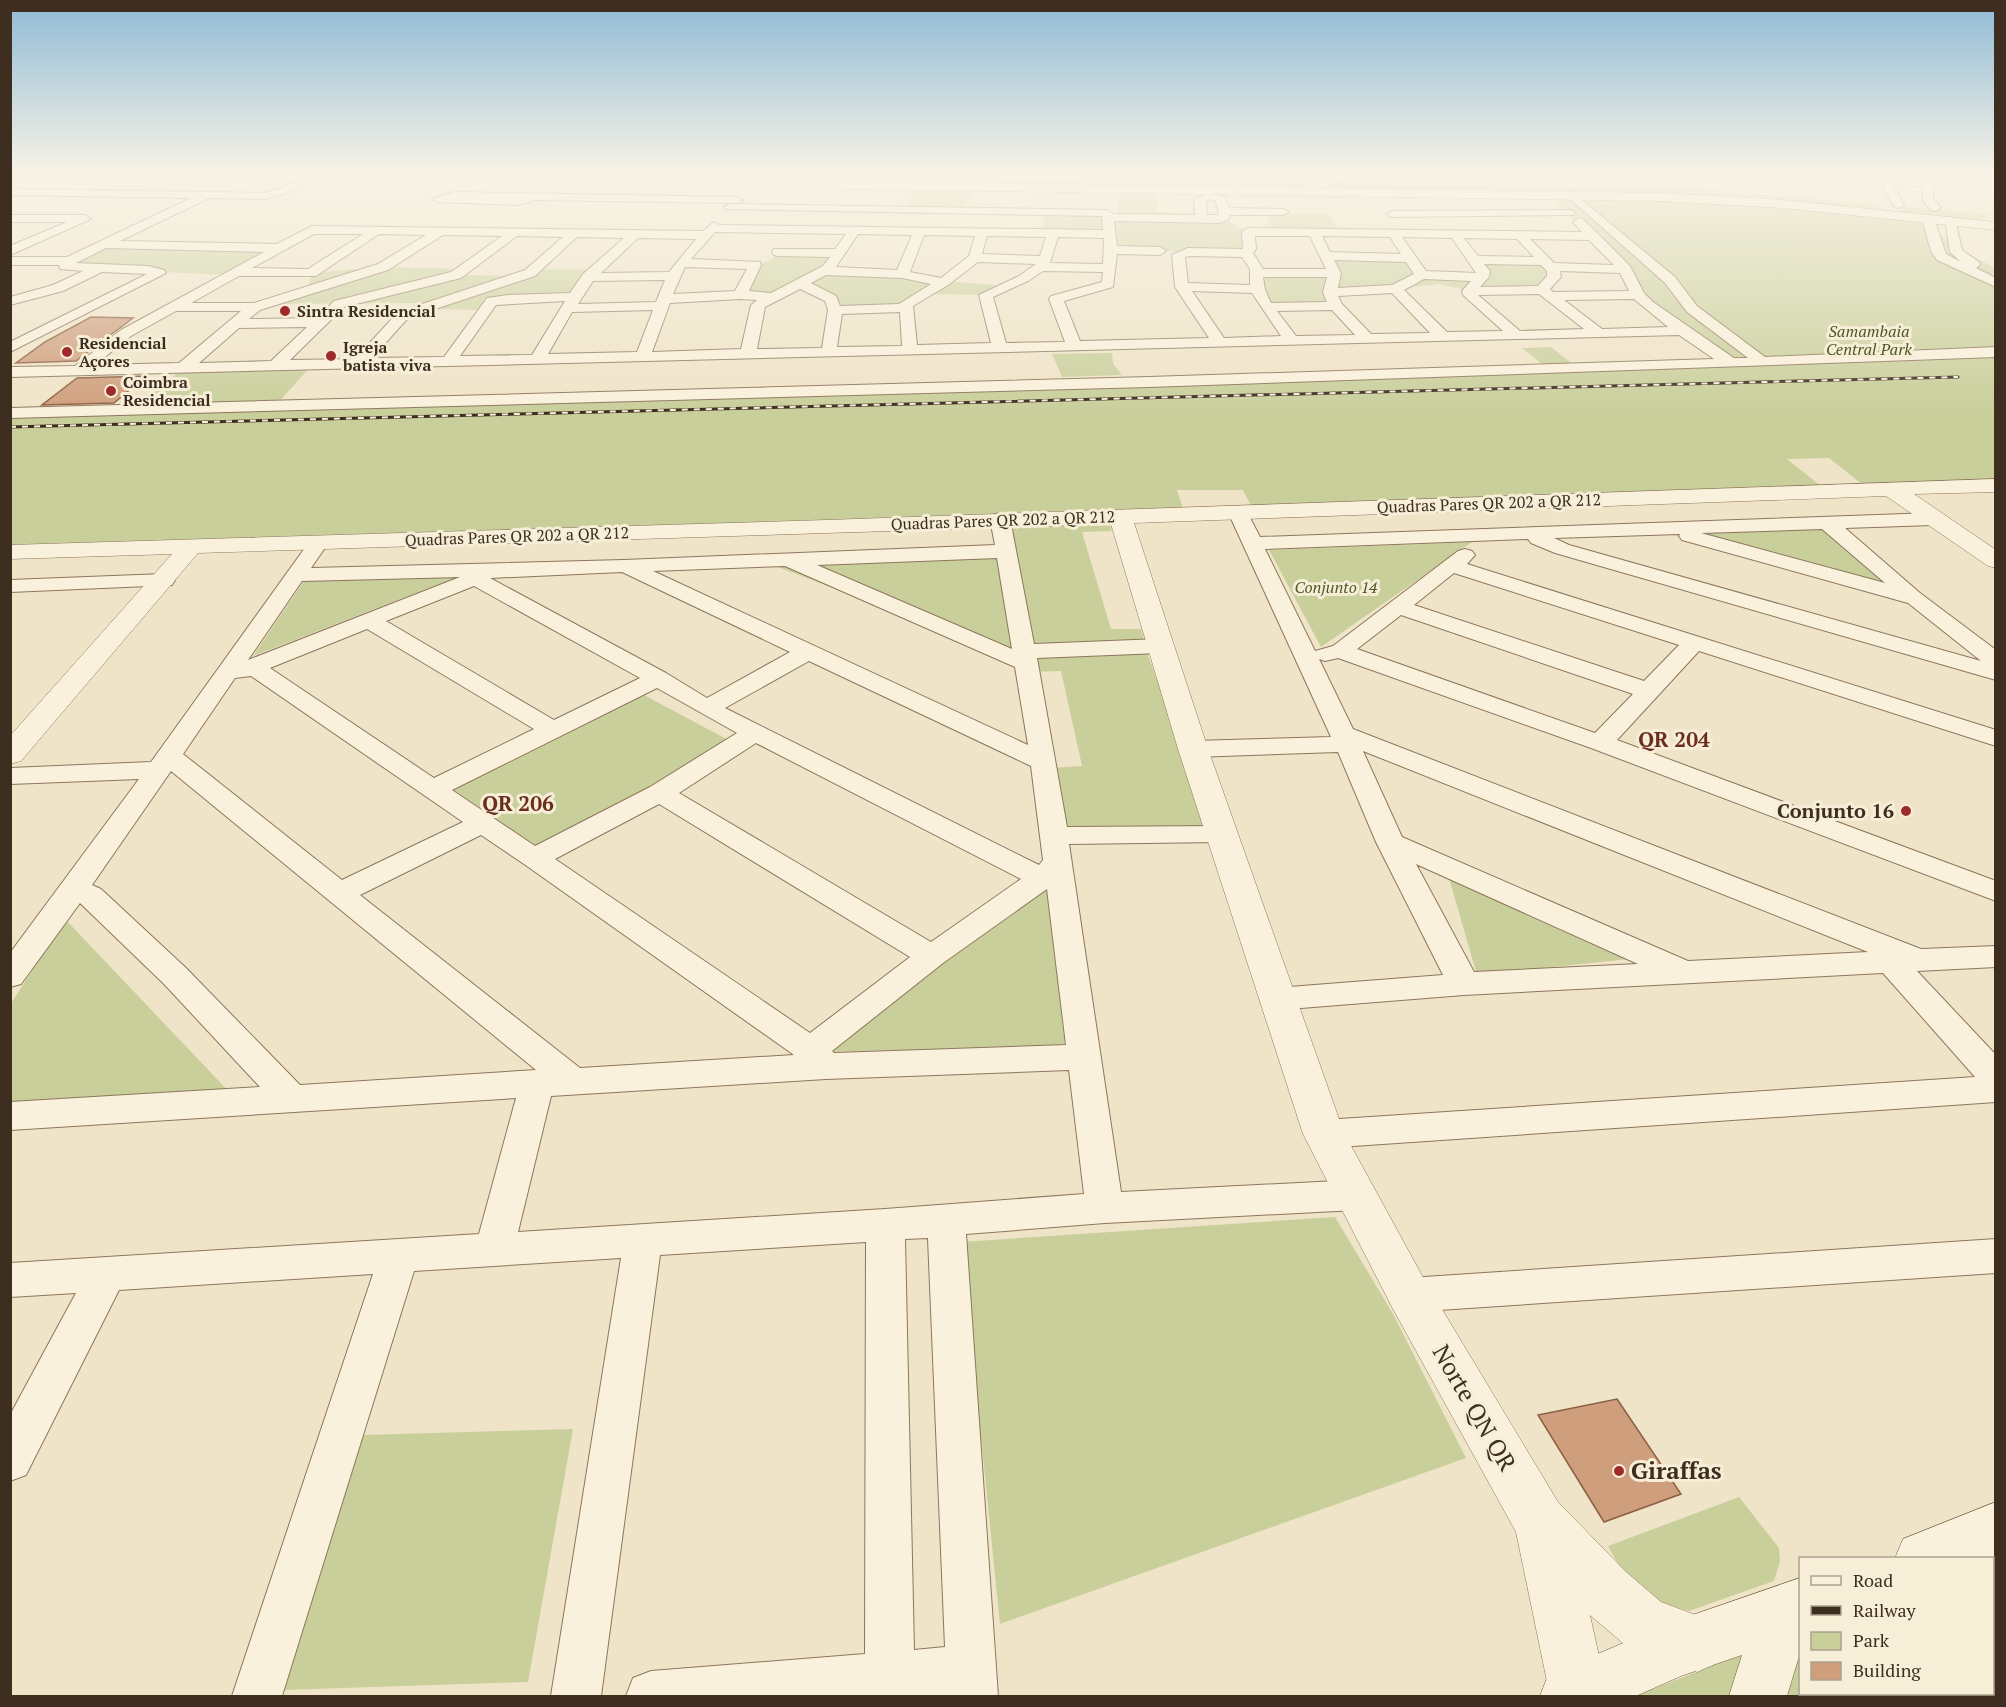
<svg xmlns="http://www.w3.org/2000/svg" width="2006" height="1707" font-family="'PT Serif',serif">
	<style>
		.green { fill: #c9cf9b }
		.building { fill: #cf9f7d; stroke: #8d5f41; stroke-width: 1.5 }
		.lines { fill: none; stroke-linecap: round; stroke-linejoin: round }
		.minor-casing { stroke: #8d765c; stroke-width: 2 }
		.tertiary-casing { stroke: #8d765c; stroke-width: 1 }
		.secondary-casing { stroke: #6f573f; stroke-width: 1 }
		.minor { fill: #faf1dc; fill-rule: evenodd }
		.tertiary { fill: #faf1dc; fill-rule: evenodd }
		.secondary { fill: #faf1dc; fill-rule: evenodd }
		.rail-casing { stroke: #3d2e20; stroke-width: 3 }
		.rail { stroke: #f7eed8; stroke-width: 2; stroke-dasharray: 6; stroke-linecap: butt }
		.poi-dot { fill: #9e2a2b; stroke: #f7eed8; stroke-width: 2 }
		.labels { text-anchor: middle; stroke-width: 6; stroke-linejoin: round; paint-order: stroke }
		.far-poi-label { font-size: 16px; font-weight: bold; fill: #3d2e20; stroke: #f7eed8; text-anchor: start }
		.far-park-label { font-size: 16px; font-style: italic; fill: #4d5a26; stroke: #f7eed8 }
		.far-street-label { font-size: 16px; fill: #3d2e20; stroke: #f7eed8 }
		.poi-label { font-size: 20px; font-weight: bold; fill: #3d2e20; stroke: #f7eed8; text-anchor: end }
		.neighbourhood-label { font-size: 21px; font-weight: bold; fill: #6b2e1e; stroke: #f7eed8 }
		.near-street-label { font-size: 24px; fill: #3d2e20; stroke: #f7eed8 }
		.near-poi-label { font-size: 24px; font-weight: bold; fill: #3d2e20; stroke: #f7eed8; text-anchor: start }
	</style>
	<rect width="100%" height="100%" fill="#f0e4c8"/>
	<!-- green -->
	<g class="green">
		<polygon points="409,174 653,174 647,181"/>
		<polygon points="667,174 1218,182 1230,185 1226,188 660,180"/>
		<polygon points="1229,181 1309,183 1306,185 1312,189 1242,187 1242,185"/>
		<polygon points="1331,184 1650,187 1712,190 1867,204 1890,210 1886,212 1717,198 1326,190 1317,188"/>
		<polygon points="916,187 974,188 962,210 905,209"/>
		<polygon points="1119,192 1157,192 1157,212 1198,213 1199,218 1224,219 1244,230 1246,253 1111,250 1110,235 1043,233 1045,212 1117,215"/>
		<polygon points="1554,197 1719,200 1918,219 1964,252 1995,268 1995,482 1863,485 1829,458 1787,459 1822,487 1253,510 1243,490 1177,490 1184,512 11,549 10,413 134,410 183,368 312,365 276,405 1730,363 1658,314 1592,235 1563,212"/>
		<polygon points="1889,205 1991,215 1982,219 1993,224 1898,213 1898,208"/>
		<polygon points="1266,213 1330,214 1338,232 1273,231"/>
		<polygon points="156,246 253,251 278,248 230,275 72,268 74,259 93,249 148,250"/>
		<path d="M778 252 839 253 828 269C888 273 947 282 1008 286L986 295 920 294 906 308 835 310 831 299 800 283 772 297 740 295 760 264 774 258Z"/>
		<polygon points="1327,256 1410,258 1422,275 1482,277 1475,260 1544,261 1553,270 1542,290 1469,291 1439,284 1395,289 1331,292 1336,306 1268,307 1258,273 1333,273"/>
		<polygon points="383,267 465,269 457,275 521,276 535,269 596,270 573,297 504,299 484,310 416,309 429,305 414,303 263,304 315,287 309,285 311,273"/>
		<polygon points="1551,347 1571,363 1542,364 1522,348"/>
		<polygon points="1112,353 1113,364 1122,375 1062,377 1052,354"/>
		<polygon points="1108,520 1112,531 1082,532 1111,629 1141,629 1147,650 1017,656 997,524"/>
		<polygon points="1826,525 1894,586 1685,532"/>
		<polygon points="1472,542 1321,647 1269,550"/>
		<polygon points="997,555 1016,657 767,563"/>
		<polygon points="468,573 253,656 306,578"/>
		<polygon points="1147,652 1210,831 1045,835 1036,769 1082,766 1061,671 1021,672 1018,658"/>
		<polygon points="642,694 734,743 541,849 451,788"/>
		<polygon points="1449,878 1630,959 1477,975"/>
		<polygon points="1046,880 1065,1045 828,1052"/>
		<polygon points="65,919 235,1098 11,1107 10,1005"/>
		<polygon points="1335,1217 1393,1314 1466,1458 1000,1624 961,1242"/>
		<polygon points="573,1429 528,1682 282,1690 363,1435"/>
		<polygon points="1739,1497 1779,1548 1780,1561 1774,1581 1689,1611 1647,1598 1626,1578 1608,1546"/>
		<polygon points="1995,1548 1995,1696 1635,1696 1800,1631 1800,1694 1992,1694 1992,1558 1972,1558"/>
	</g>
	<!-- building -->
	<g class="building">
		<polygon points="91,317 133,318 76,361 16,363 45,342"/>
		<polygon points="146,376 114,403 42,405 77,378"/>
		<polygon points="1617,1399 1681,1494 1604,1522 1538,1415"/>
	</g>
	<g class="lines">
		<defs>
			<g id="minor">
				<polygon points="1081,174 1091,174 1089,179 1081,179"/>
				<polygon points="1333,174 1343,174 1347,181 1346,183 1338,183"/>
				<polygon points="1871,174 1914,179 1908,174 1921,174 1934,184 1933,199 1941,208 1935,211 1931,210 1923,201 1923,187 1893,184 1904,205 1898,208 1894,207 1884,190 1882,182"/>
				<path d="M309 175 314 174 318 177 287 193 264 199 209 198 120 241 277 244 312 226 703 231 714 222 719 225 1103 230 1102 216 726 209 724 207 730 204 1108 210 1113 214 1195 215 1194 199 1209 193 1225 197 1229 208 1283 209 1289 212 1283 215H1230L1229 219 1220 223 1114 221 1117 246 1160 247 1166 251 1160 255 1117 254 1113 287 1064 301 1080 341 1209 338 1175 287 1172 255 1188 248 1243 249 1242 232 1248 228 1582 232 1573 222 1579 218 1583 219 1630 266 1644 293 1653 302 1734 358H1748L1687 312 1665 283 1568 197V193L1572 192 1675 277 1697 306 1765 357 1996 347V357L1149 387 10 418V408L1149 377 1714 359 1679 335 10 377V367L75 366 121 330 264 252 106 248 76 263 148 266 164 270 166 273 10 352V342L147 274 102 272 63 291 10 305V297L53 285 83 271 60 269 59 265H10V257H67L191 198 10 195V189L264 193 279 189ZM1210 199 1216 201 1219 215H1207L1206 201ZM715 232 846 234 835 249H774L772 252 774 255 778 256 830 257 823 266 771 293 749 291 761 265 760 262 691 259ZM314 234H363L308 269 252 268ZM379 234 426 235 378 264 254 303H191L239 276H316ZM858 234 912 235 897 270 836 267ZM443 235 502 236 451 272 334 301 317 318 249 319 260 310 388 270ZM924 235 975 236 969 256 941 278 910 272ZM517 236 563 237 525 270 398 312 355 359 290 360 344 307 461 278ZM987 236 1046 237 1040 256 982 254ZM1255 236H1310L1326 269H1263L1253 253 1256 249ZM1322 236 1390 237 1401 254 1330 252ZM577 237 624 238 583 274 570 293 508 295 487 298 444 357 372 358 408 318 535 276ZM1058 237 1104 238 1103 264 1050 263ZM1402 237 1452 238 1476 273 1426 271ZM638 238 696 239 669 272 601 273ZM1464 238 1517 239 1534 257 1478 256ZM1530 239 1589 240 1614 265 1554 263ZM1189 256 1242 257 1250 269V285L1188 283 1185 257ZM1334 260 1406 262 1414 274 1392 285 1338 288 1341 273ZM978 262 1036 264 1019 276 979 295 991 343 917 345 913 306 948 285ZM1484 264 1541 265 1547 271V276L1538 286 1480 287 1489 277 1490 271ZM685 267 747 269 735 291 673 294ZM1043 271 1103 272 1102 282 1051 296 1049 299 1065 342 1006 343 993 297 1028 281ZM1560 271 1620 273 1629 291 1553 292 1550 289 1561 277ZM826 275 902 278 931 284 899 304 840 306 836 296 811 283ZM1263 277H1327L1323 292 1327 302 1271 303 1265 290ZM1424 279 1471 281 1462 291 1463 295 1503 331 1447 332 1404 290ZM665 280 656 302 578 304 593 281ZM800 289 825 301 828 310 822 348 757 349 765 307ZM1192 291 1252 293 1281 336 1224 338ZM1392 293 1430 333 1371 334 1342 304 1338 296ZM1539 294 1584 329 1520 331 1478 295ZM740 299 757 300 751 305 741 349 652 352 670 303ZM1634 299 1668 327 1602 329 1564 300ZM565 301 532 355 460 356 496 305ZM653 310 637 352 548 354 572 312ZM1332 310 1355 335 1296 336 1277 311ZM176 311H241L179 363 95 365 131 336ZM900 312 902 346 837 347 842 314ZM307 327 271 361 199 363 239 328Z"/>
				<polygon points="454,192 737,197 743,200 737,203 535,200 517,205 438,202 432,199"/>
				<polygon points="1570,210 1574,211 1574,215 1392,217 1386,214 1392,211"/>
				<polygon points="10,215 85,215 91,219 10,255 10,246 67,222 10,222"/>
				<polygon points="1928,215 1934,219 1946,254 1961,262 1950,252 1945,221 1951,217 1955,219 1962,250 1979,262 1980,265 1976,268 1996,278 1996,287 1937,260 1931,251 1922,219"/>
				<path d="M1238 506 1245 508 1260 537 1933 513 1940 515 1943 519 1940 523 1933 525 1845 528 1920 593 1996 650V680L1555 553 1531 543 1528 539 1265 549 1315 651 1333 646 1458 551 1465 549 1472 551 1475 555 1467 564 1996 730V746L1699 651 1617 740 1996 881V901L1591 748 1338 658 1325 661 1319 659 1353 729 1921 949 1996 946V967L1917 971 1996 1055V1102L1324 1148 1311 1144 1306 1134 1311 1124 1324 1120 1975 1077 1883 973 1464 995 1276 1010 1265 1007 1260 999 1265 991 1276 988 1443 975 1376 842 1338 752 1193 757 1184 754 1180 749 1184 744 1193 741 1331 737 1228 512 1231 508ZM1822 529 1885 583 1701 533ZM1680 534 1679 536 1682 540 1908 603 1981 661 1569 545 1554 538ZM1454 573 1679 645 1644 681 1414 605ZM1401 615 1633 694 1595 733 1357 649ZM1363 751 1868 952 1688 961 1402 837ZM1416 864 1638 964 1474 972Z"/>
				<path d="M1000 513 1007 515 1010 519 1034 644 1160 639 1168 641 1172 646 1168 651 1160 653 1037 658 1067 827 1221 826 1231 828 1235 834 1231 840 1221 842 1069 844 1121 1192 1356 1180 1369 1184 1375 1195 1369 1206 1356 1210 1105 1223 966 1234 998 1696H626L633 1678 651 1671 865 1654 866 1242 660 1255 601 1696H551L621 1258 414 1271 282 1696H232L373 1274 119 1290 26 1475 10 1481V1415L76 1293 10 1297V1263L479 1234 516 1098 10 1130V1102L260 1087 164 984 80 903 21 984 10 987V953L139 779 10 784V768L151 762 312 538H326L329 542 311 568 624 560 995 545 990 519 993 515ZM997 558 1012 649 817 565ZM785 566 1015 667 1028 745 653 571ZM622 572 790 652 707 698 666 673 490 578ZM460 577 248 660 302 581ZM474 586 640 678 554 720 386 621ZM367 629 534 729 434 778 270 668ZM809 661 1031 766 1043 860 1039 865 725 708ZM251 676 463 822 342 880 183 754 235 678ZM657 688 737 733 650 787 535 846 452 790ZM756 743 1021 879 931 942 679 793ZM171 771 536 1070 300 1085 186 968 101 889 92 885ZM659 804 910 957 810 1033 555 859ZM481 835 524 864 794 1055 580 1068 360 895ZM1047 889 1066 1045 834 1053 832 1051 943 963ZM1069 1070 1084 1194 885 1209 518 1232 551 1096 826 1079ZM928 1238 945 1647 914 1650 905 1239Z"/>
				<polygon points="164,574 172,575 175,580 172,585 10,592 10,580"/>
				<polygon points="1996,1239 1996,1273 1409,1312 1395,1307 1389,1295 1395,1283 1409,1278"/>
			</g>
			<g id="tertiary">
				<polygon points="1520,174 1533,174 1542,184 1536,188 1532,187"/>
				<polygon points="1556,174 1569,174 1580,185 1578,188 1570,188"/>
				<polygon points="1996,479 1996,492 1914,494 1996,550 1996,568 1988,566 1886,496 1134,523 1208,749 1344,1133 1425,1281 1558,1502 1625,1571 1661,1602 1717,1623 1726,1643 1717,1663 1697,1672 1624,1644 1590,1615 1607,1693 1606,1696 1550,1696 1516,1532 1393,1309 1303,1134 1178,749 1111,524 198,553 21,761 10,764 10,736 172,554 10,559 10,545 827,520"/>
			</g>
			<g id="secondary">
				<polygon points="109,174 370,174 1660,193 1783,200 1996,222 1996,230 1783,208 1660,201 115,178"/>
				<polygon points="1996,1502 1996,1556 1989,1558 1895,1558 1903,1539"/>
				<polygon points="1800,1578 1800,1653 1787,1696 1729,1696 1742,1655 1681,1676 1636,1696 1540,1696 1548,1675 1675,1621"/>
			</g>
		</defs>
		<!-- minor casing -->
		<use href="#minor" class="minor-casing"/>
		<!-- tertiary casing -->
		<use href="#tertiary" class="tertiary-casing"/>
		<!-- secondary casing -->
		<use href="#secondary" class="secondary-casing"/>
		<!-- minor -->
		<use href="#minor" class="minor"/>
		<!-- tertiary -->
		<use href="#tertiary" class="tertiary"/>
		<!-- secondary -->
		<use href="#secondary" class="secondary"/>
		<defs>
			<polyline id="rail" points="10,427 1958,377"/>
		</defs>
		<!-- rail casing -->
		<use href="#rail" class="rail-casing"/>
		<!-- rail -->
		<use href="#rail" class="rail"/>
	</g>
	<!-- sky -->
	<linearGradient id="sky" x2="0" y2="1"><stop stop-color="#8fbad6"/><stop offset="0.42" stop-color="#f8f3e6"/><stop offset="1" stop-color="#f8f3e6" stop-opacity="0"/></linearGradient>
	<rect width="2006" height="413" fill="url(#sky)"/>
	<!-- markers -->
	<g class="poi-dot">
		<circle cx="285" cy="311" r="6"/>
		<circle cx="67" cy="352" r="6"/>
		<circle cx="331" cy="356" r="6"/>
		<circle cx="111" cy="391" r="6"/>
		<circle cx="1906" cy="811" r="6"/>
		<circle cx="1619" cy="1471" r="6"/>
	</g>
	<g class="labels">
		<!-- far-poi labels -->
		<g class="far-poi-label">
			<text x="297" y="317">Sintra Residencial</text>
			<text x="79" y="349">Residencial<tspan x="79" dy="18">Açores</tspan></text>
			<text x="343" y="353">Igreja<tspan x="343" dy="18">batista viva</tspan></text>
			<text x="123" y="388">Coimbra<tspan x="123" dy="18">Residencial</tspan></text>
		</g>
		<!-- far-park labels -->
		<g class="far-park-label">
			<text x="1869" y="337">Samambaia<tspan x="1869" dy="18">Central Park</tspan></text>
			<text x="1336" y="593">Conjunto 14</text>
		</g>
		<!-- far-street labels -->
		<g class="far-street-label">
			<text transform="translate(1489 503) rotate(-2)" y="6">Quadras Pares QR 202 a QR 212</text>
			<text transform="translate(1003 520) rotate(-2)" y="6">Quadras Pares QR 202 a QR 212</text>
			<text transform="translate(517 536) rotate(-2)" y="6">Quadras Pares QR 202 a QR 212</text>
		</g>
		<!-- poi labels -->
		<g class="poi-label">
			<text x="1894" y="818">Conjunto 16</text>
		</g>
		<!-- neighbourhood labels -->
		<g class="neighbourhood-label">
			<text x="1674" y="747">QR 204</text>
			<text x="518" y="811">QR 206</text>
		</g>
		<!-- near-street labels -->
		<g class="near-street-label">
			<text transform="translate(1474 1408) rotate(60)" y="8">Norte QN QR</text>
		</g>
		<!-- near-poi labels -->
		<g class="near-poi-label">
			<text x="1631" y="1479">Giraffas</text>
		</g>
	</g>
	<!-- border -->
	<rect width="2006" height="1707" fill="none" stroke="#3d2e20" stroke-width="24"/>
	<!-- legend -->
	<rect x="1799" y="1557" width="195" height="138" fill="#f7eed8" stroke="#ada18e" stroke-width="1.5"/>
	<rect x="1811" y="1576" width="30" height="9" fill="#faf1dc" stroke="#ada18e" stroke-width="1.5"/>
	<text x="1853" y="1587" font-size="18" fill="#3d2e20">Road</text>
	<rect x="1811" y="1606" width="30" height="9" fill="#3d2e20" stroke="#ada18e" stroke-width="1.5"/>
	<text x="1853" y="1617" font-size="18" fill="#3d2e20">Railway</text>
	<rect x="1811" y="1632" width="30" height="18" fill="#c9cf9b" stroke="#ada18e" stroke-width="1.5"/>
	<text x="1853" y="1647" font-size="18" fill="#3d2e20">Park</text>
	<rect x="1811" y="1662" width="30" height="18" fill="#cf9f7d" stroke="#ada18e" stroke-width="1.5"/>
	<text x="1853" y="1677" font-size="18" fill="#3d2e20">Building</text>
</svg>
